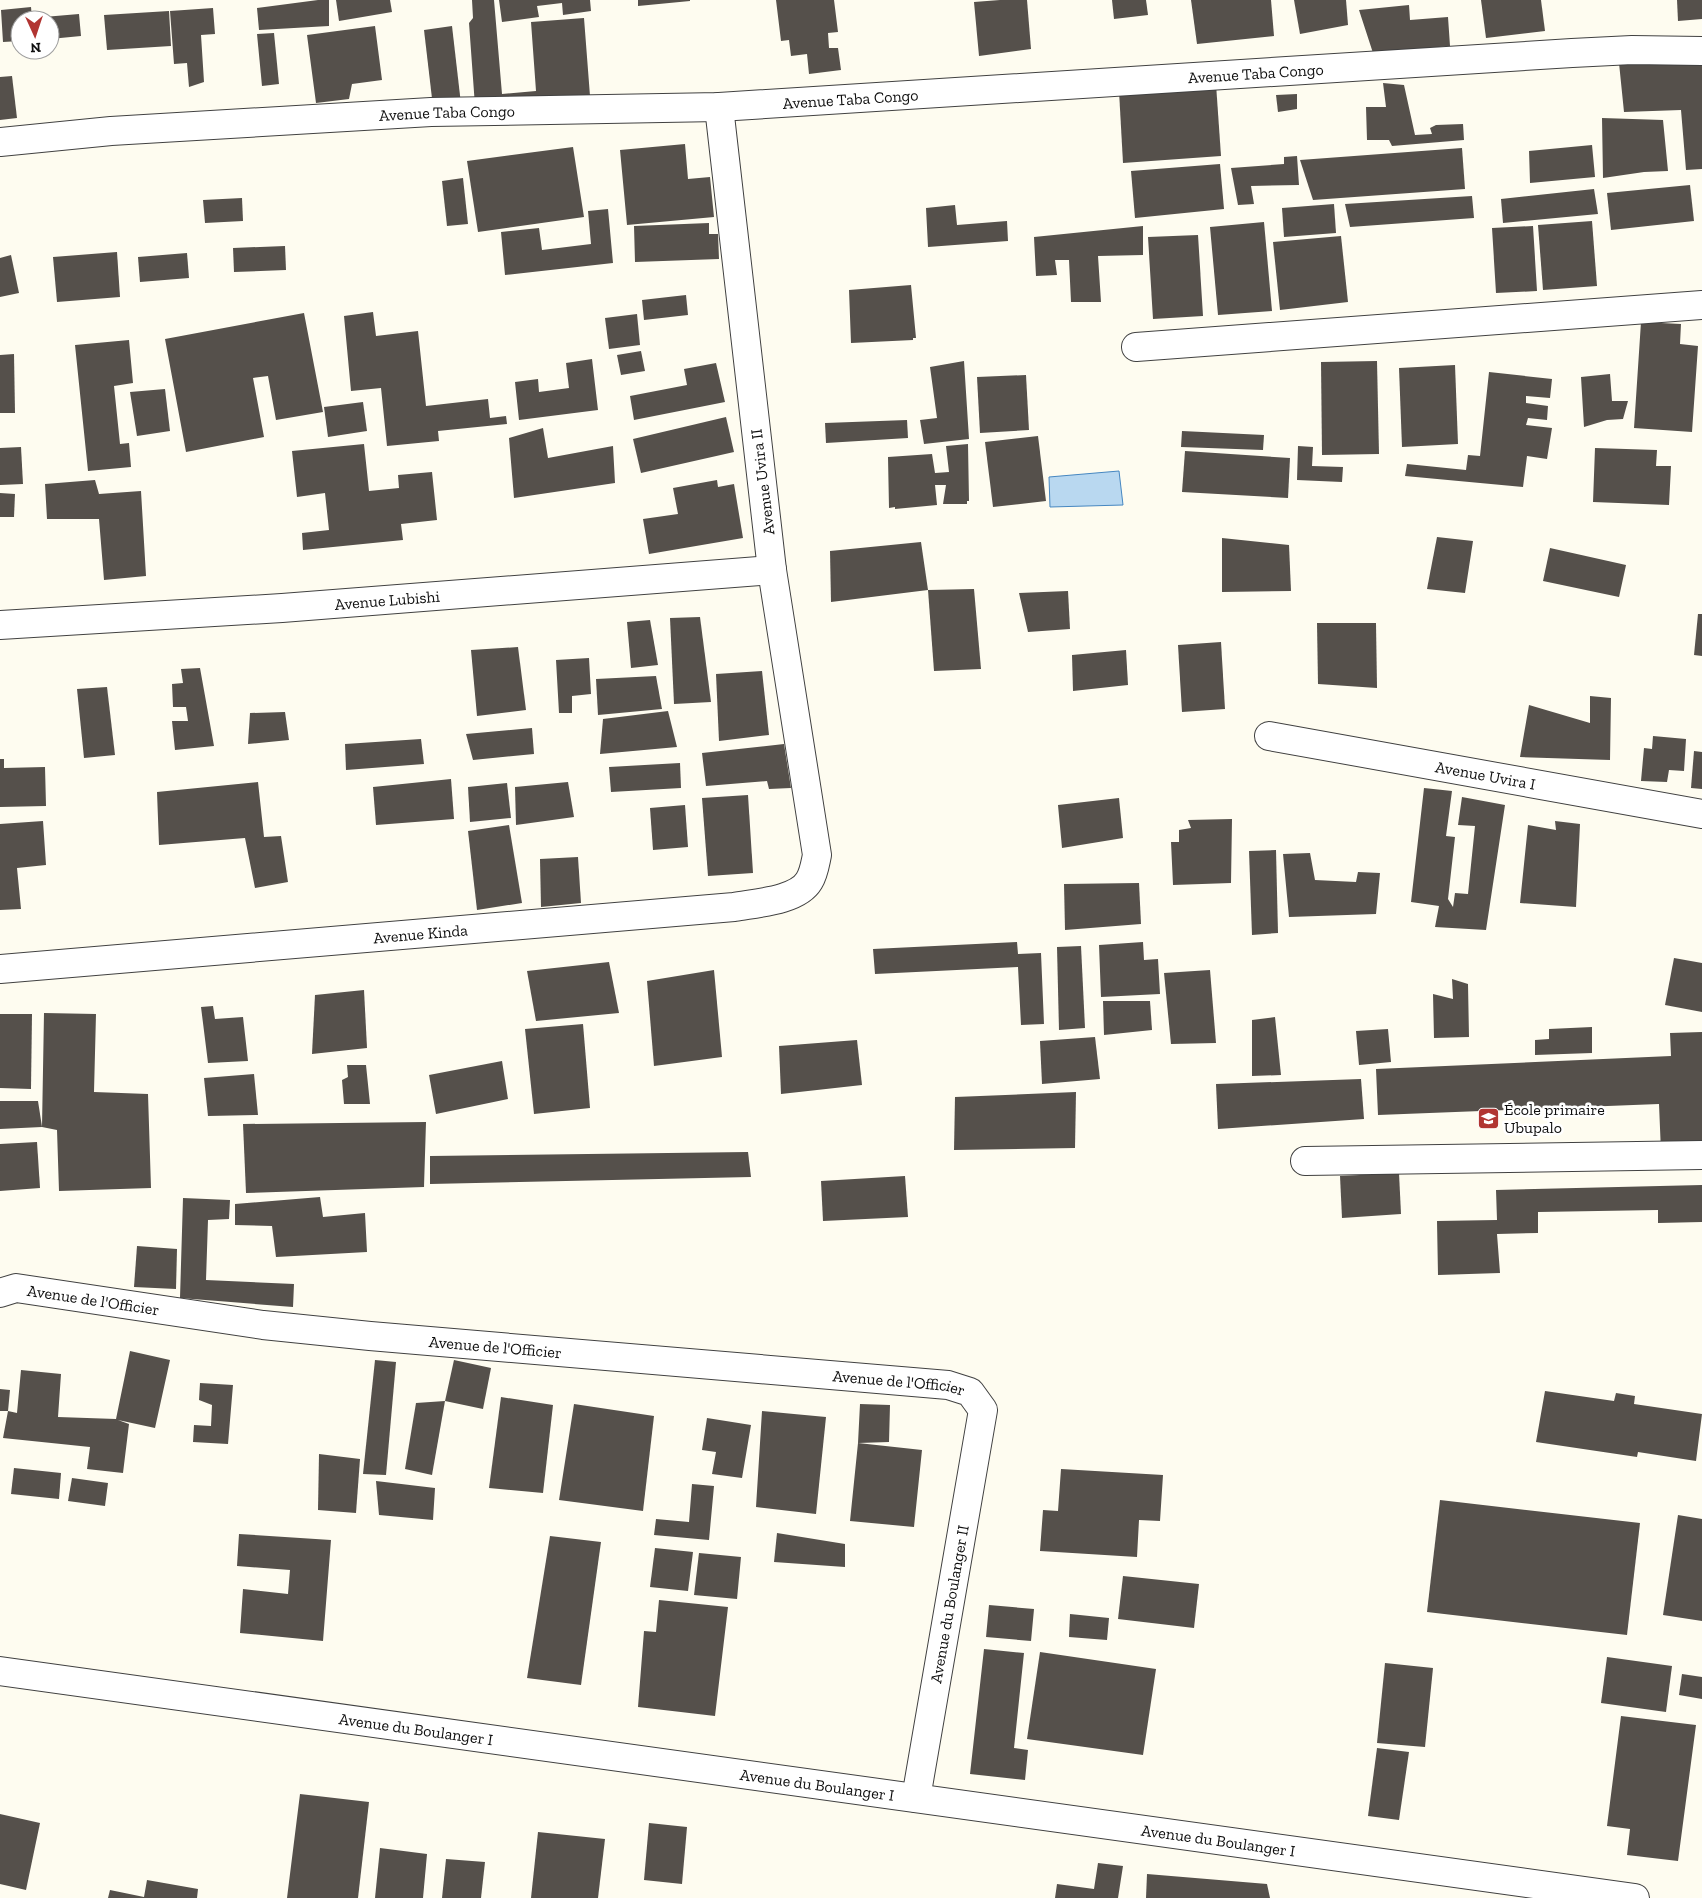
<svg xmlns="http://www.w3.org/2000/svg" width="1702" height="1898" font-family="'Zilla Slab',serif">
	<style>
		.water { fill: #b9d8f0; stroke: #4687c1 }
		.building { fill: #55504b }
		.lines { fill: none; stroke-linecap: round; stroke-linejoin: round }
		.minor-casing { stroke: #414141; stroke-width: 30 }
		.minor { stroke: #fff; stroke-width: 28 }
		.labels { text-anchor: middle; stroke-width: 5; stroke-linejoin: round; paint-order: stroke }
		.street-label { font-size: 16px; fill: #0e0e0e; stroke: #fff }
		.poi-label { font-size: 16px; fill: #0e0e0e; stroke: #fff; text-anchor: start }
	</style>
	<rect width="100%" height="100%" fill="#fefcf0"/>
	<!-- water -->
	<polygon class="water" points="1119,471 1123,505 1050,507 1049,477"/>
	<!-- building -->
	<g class="building">
		<polygon points="318,0 329,0 329,26 259,30 257,8"/>
		<polygon points="336,0 390,0 392,12 339,21"/>
		<polygon points="472,0 494,0 502,94 536,91 531,22 584,18 590,96 475,106 469,23 473,18"/>
		<polygon points="499,0 590,0 591,11 563,15 562,3 537,6 539,17 502,22"/>
		<polygon points="638,0 690,0 690,1 638,6"/>
		<polygon points="776,0 834,0 838,32 828,33 829,48 838,48 841,70 809,74 807,54 791,56 789,40 781,41"/>
		<polygon points="1000,0 1027,0 1031,49 979,56 974,2"/>
		<polygon points="1112,0 1146,0 1148,15 1114,19"/>
		<polygon points="1191,0 1271,0 1274,36 1197,44"/>
		<polygon points="1294,0 1346,0 1348,25 1300,34"/>
		<polygon points="1481,0 1541,0 1545,31 1486,38"/>
		<polygon points="1677,0 1702,0 1702,19 1678,21"/>
		<polygon points="1409,5 1410,20 1448,17 1450,46 1373,53 1359,10"/>
		<polygon points="31,7 32,18 79,14 81,36 50,39 50,20 20,20 20,41 3,42 1,10"/>
		<polygon points="213,8 215,34 201,35 204,82 189,87 187,63 174,64 170,11"/>
		<polygon points="169,11 171,46 107,50 104,15"/>
		<polygon points="375,26 382,80 352,84 349,99 316,103 307,35"/>
		<polygon points="452,26 461,104 433,107 424,30"/>
		<polygon points="274,33 279,84 262,86 257,34"/>
		<polygon points="1619,63 1702,63 1702,169 1686,170 1681,110 1624,112"/>
		<polygon points="12,76 17,118 0,120 0,77"/>
		<polygon points="1383,83 1404,85 1415,135 1432,134 1430,128 1436,125 1463,124 1464,140 1392,146 1389,140 1367,140 1366,107 1386,107"/>
		<polygon points="1216,84 1221,156 1123,163 1119,91"/>
		<polygon points="1297,94 1297,109 1278,112 1276,95"/>
		<polygon points="1602,118 1663,120 1668,171 1644,172 1603,178"/>
		<polygon points="685,144 688,179 710,177 714,217 627,225 620,150"/>
		<polygon points="1592,145 1595,177 1530,183 1529,151"/>
		<polygon points="573,147 584,217 478,232 467,161"/>
		<polygon points="1462,148 1465,189 1313,200 1300,160"/>
		<polygon points="1297,156 1299,185 1251,186 1254,204 1238,205 1231,168 1284,164 1284,157"/>
		<polygon points="1220,164 1224,209 1135,218 1131,171"/>
		<polygon points="463,178 468,224 447,226 442,181"/>
		<polygon points="1690,185 1694,221 1611,230 1607,193"/>
		<polygon points="1594,189 1598,214 1503,223 1501,199"/>
		<polygon points="1472,196 1474,218 1350,227 1345,204"/>
		<polygon points="242,198 243,221 205,223 203,200"/>
		<polygon points="1334,204 1336,233 1284,237 1282,208"/>
		<polygon points="955,205 957,225 1007,221 1008,241 928,247 926,208"/>
		<polygon points="608,209 613,263 505,275 501,232 539,228 542,250 591,244 588,211"/>
		<polygon points="1592,221 1597,286 1543,290 1538,225"/>
		<polygon points="1264,222 1272,311 1218,315 1210,227"/>
		<polygon points="709,223 709,234 718,234 719,259 635,262 634,226"/>
		<polygon points="1143,226 1143,255 1098,256 1101,302 1071,302 1069,260 1055,260 1057,275 1036,276 1034,237"/>
		<polygon points="1533,226 1537,291 1496,293 1492,228"/>
		<polygon points="1198,235 1203,316 1153,319 1148,237"/>
		<polygon points="1341,236 1348,302 1280,310 1273,242"/>
		<polygon points="285,246 286,270 234,272 233,248"/>
		<polygon points="117,252 120,297 57,302 53,257"/>
		<polygon points="187,253 189,278 140,282 138,257"/>
		<polygon points="11,255 19,293 0,297 0,258"/>
		<polygon points="911,285 916,338 913,338 913,340 851,343 849,290"/>
		<polygon points="686,295 688,315 644,320 642,300"/>
		<polygon points="373,312 376,336 418,331 426,406 488,399 490,418 506,416 507,424 438,431 439,441 387,446 381,388 351,391 344,316"/>
		<polygon points="304,313 323,412 276,420 268,376 253,378 264,437 186,452 165,339"/>
		<polygon points="637,314 640,345 609,349 605,318"/>
		<polygon points="1641,322 1681,324 1680,344 1698,346 1692,432 1634,428"/>
		<polygon points="129,340 133,383 114,386 120,444 129,443 131,467 88,471 75,345"/>
		<polygon points="641,351 645,371 621,375 617,355"/>
		<polygon points="14,354 15,413 0,413 0,355"/>
		<polygon points="592,359 598,410 519,420 515,382 538,379 539,392 569,388 566,363"/>
		<polygon points="964,361 969,439 924,444 920,420 937,418 930,367"/>
		<polygon points="1377,361 1379,454 1322,455 1321,362"/>
		<polygon points="716,363 725,402 634,420 630,396 687,385 684,369"/>
		<polygon points="1455,365 1458,444 1402,447 1399,368"/>
		<polygon points="1489,372 1552,379 1550,398 1526,396 1526,403 1548,406 1547,420 1528,418 1526,425 1552,428 1547,459 1527,456 1523,487 1405,476 1407,464 1466,470 1468,455 1480,456"/>
		<polygon points="1610,374 1612,401 1628,401 1623,419 1607,420 1584,427 1581,377"/>
		<polygon points="1026,375 1029,430 980,433 977,377"/>
		<polygon points="165,389 170,431 137,436 130,392"/>
		<polygon points="363,402 367,431 328,437 324,407"/>
		<polygon points="726,417 734,452 641,473 633,439"/>
		<polygon points="907,420 908,438 826,443 825,423"/>
		<polygon points="543,428 548,458 613,446 615,483 514,498 509,438"/>
		<polygon points="1182,431 1264,435 1263,450 1181,447"/>
		<polygon points="1038,436 1046,501 993,507 985,442"/>
		<polygon points="364,444 369,491 399,488 398,475 432,472 437,520 401,524 403,540 303,550 302,533 329,530 325,493 297,497 292,451"/>
		<polygon points="968,444 969,501 967,501 967,504 943,504 946,485 935,485 937,505 895,509 895,507 889,508 888,457 932,454 935,473 949,472 946,446"/>
		<polygon points="1298,446 1313,447 1312,466 1343,467 1342,482 1297,480"/>
		<polygon points="21,447 23,484 0,485 0,448"/>
		<polygon points="1595,448 1657,450 1656,466 1671,466 1669,505 1593,502"/>
		<polygon points="1185,451 1290,458 1288,498 1182,492"/>
		<polygon points="95,480 99,494 141,491 146,576 104,580 99,519 47,519 45,484"/>
		<polygon points="717,480 718,487 734,484 743,538 649,554 643,519 678,514 673,488"/>
		<polygon points="0,493 15,494 14,517 0,517"/>
		<polygon points="1437,537 1473,541 1465,593 1427,589"/>
		<polygon points="1222,538 1289,545 1291,591 1222,592"/>
		<polygon points="921,542 928,590 831,602 830,551"/>
		<polygon points="1550,548 1626,565 1619,597 1543,581"/>
		<polygon points="974,589 981,669 934,671 928,590"/>
		<polygon points="1068,591 1070,629 1028,632 1019,593"/>
		<polygon points="1698,614 1702,614 1702,656 1694,655"/>
		<polygon points="700,617 711,702 674,704 670,618"/>
		<polygon points="650,620 658,665 631,668 627,622"/>
		<polygon points="1317,623 1376,623 1377,688 1318,684"/>
		<polygon points="1221,642 1225,709 1182,712 1178,645"/>
		<polygon points="518,647 526,710 477,716 471,650"/>
		<polygon points="1126,650 1128,685 1073,691 1072,655"/>
		<polygon points="589,658 591,694 572,696 572,713 559,713 556,660"/>
		<polygon points="200,668 214,746 175,750 172,721 188,721 186,707 173,707 172,684 183,683 181,669"/>
		<polygon points="762,671 769,735 719,741 716,674"/>
		<polygon points="656,676 662,709 598,715 596,679"/>
		<polygon points="107,687 115,755 84,758 77,689"/>
		<polygon points="1590,696 1611,698 1610,760 1520,757 1529,705 1590,723"/>
		<polygon points="668,711 677,747 600,754 603,719"/>
		<polygon points="285,712 289,740 248,744 250,713"/>
		<polygon points="532,728 534,754 473,760 466,734"/>
		<polygon points="1653,736 1686,739 1684,771 1669,770 1667,782 1641,781 1644,748 1652,749"/>
		<polygon points="421,739 424,764 346,770 345,744"/>
		<polygon points="784,744 791,788 769,789 767,781 706,786 702,753"/>
		<polygon points="1694,751 1702,752 1702,789 1691,788"/>
		<polygon points="0,759 4,759 4,768 45,767 46,806 0,807"/>
		<polygon points="680,763 681,788 611,792 609,767"/>
		<polygon points="451,779 454,819 376,825 373,787"/>
		<polygon points="258,782 264,837 281,836 288,882 255,888 245,838 159,845 157,792"/>
		<polygon points="568,782 574,817 516,825 515,787"/>
		<polygon points="507,783 511,818 470,822 468,787"/>
		<polygon points="1424,788 1452,791 1446,836 1455,837 1448,899 1453,907 1455,893 1468,894 1475,826 1458,825 1462,797 1505,805 1486,930 1435,927 1439,906 1411,902"/>
		<polygon points="748,795 753,873 708,876 702,798"/>
		<polygon points="1119,798 1123,838 1062,848 1058,805"/>
		<polygon points="685,805 688,847 653,850 650,808"/>
		<polygon points="1232,819 1231,883 1173,885 1171,842 1179,842 1179,830 1191,828 1188,820"/>
		<polygon points="43,821 46,865 17,868 21,909 0,910 0,824"/>
		<polygon points="1555,821 1580,824 1576,907 1520,903 1528,825 1556,830"/>
		<polygon points="509,825 522,903 477,910 468,831"/>
		<polygon points="1276,850 1278,933 1252,935 1249,851"/>
		<polygon points="1310,853 1315,880 1356,882 1358,872 1380,873 1376,914 1289,917 1283,854"/>
		<polygon points="578,857 581,903 541,907 540,859"/>
		<polygon points="1139,883 1141,924 1065,930 1064,884"/>
		<polygon points="1017,942 1018,954 1041,953 1044,1024 1021,1025 1018,967 875,974 873,949"/>
		<polygon points="1143,942 1144,960 1158,959 1160,994 1101,997 1099,945"/>
		<polygon points="1081,946 1085,1028 1059,1030 1057,947"/>
		<polygon points="1674,958 1702,963 1702,1012 1665,1005"/>
		<polygon points="609,962 619,1013 536,1021 527,971"/>
		<polygon points="714,970 722,1057 654,1066 647,981"/>
		<polygon points="1210,970 1216,1043 1171,1044 1164,973"/>
		<polygon points="1452,979 1468,984 1469,1037 1434,1038 1433,994 1453,999"/>
		<polygon points="364,990 367,1048 312,1054 315,995"/>
		<polygon points="1103,1001 1150,1001 1152,1030 1104,1035"/>
		<polygon points="213,1006 215,1019 243,1017 248,1061 208,1063 201,1007"/>
		<polygon points="44,1013 96,1014 94,1092 148,1094 151,1188 59,1191 57,1130 42,1127"/>
		<polygon points="0,1014 32,1014 31,1089 0,1088"/>
		<polygon points="1275,1017 1281,1075 1252,1076 1252,1020"/>
		<polygon points="583,1024 590,1108 534,1114 525,1029"/>
		<polygon points="1592,1027 1592,1053 1535,1055 1535,1040 1549,1039 1549,1029"/>
		<polygon points="1388,1029 1391,1062 1359,1065 1356,1031"/>
		<polygon points="1702,1032 1702,1150 1661,1152 1659,1104 1378,1115 1376,1069 1671,1056 1670,1033"/>
		<polygon points="1095,1037 1100,1079 1042,1084 1040,1041"/>
		<polygon points="857,1040 862,1085 781,1094 779,1046"/>
		<polygon points="502,1061 508,1099 436,1114 429,1075"/>
		<polygon points="347,1065 366,1065 370,1104 344,1104 342,1080 348,1077"/>
		<polygon points="254,1074 258,1115 208,1116 204,1078"/>
		<polygon points="1361,1079 1364,1119 1218,1129 1216,1084"/>
		<polygon points="1076,1092 1075,1148 954,1150 955,1097"/>
		<polygon points="0,1101 38,1101 42,1127 0,1129"/>
		<polygon points="426,1122 424,1187 246,1193 243,1124"/>
		<polygon points="37,1142 40,1188 0,1191 0,1144"/>
		<polygon points="748,1152 751,1177 430,1184 430,1156"/>
		<polygon points="1399,1173 1401,1214 1342,1218 1340,1176"/>
		<polygon points="905,1176 908,1217 823,1221 821,1181"/>
		<polygon points="1702,1185 1702,1222 1658,1223 1658,1210 1538,1212 1538,1233 1497,1234 1500,1273 1438,1275 1437,1221 1497,1220 1496,1190"/>
		<polygon points="320,1197 323,1217 365,1213 367,1252 276,1257 272,1226 235,1225 235,1204"/>
		<polygon points="183,1198 230,1200 229,1219 208,1220 206,1280 294,1284 293,1307 180,1298"/>
		<polygon points="137,1246 177,1249 176,1289 134,1287"/>
		<polygon points="130,1351 170,1360 155,1428 118,1420 129,1424 123,1473 87,1469 90,1447 3,1438 8,1411 17,1413 21,1370 61,1374 58,1417 116,1419"/>
		<polygon points="375,1360 396,1362 386,1475 363,1474"/>
		<polygon points="454,1360 491,1368 483,1409 445,1401"/>
		<polygon points="200,1383 233,1385 228,1444 193,1442 194,1425 211,1426 212,1405 199,1400"/>
		<polygon points="0,1389 10,1390 8,1411 0,1411"/>
		<polygon points="1545,1391 1614,1401 1616,1393 1635,1396 1634,1404 1702,1414 1696,1461 1638,1452 1637,1457 1536,1442"/>
		<polygon points="501,1397 553,1405 543,1493 489,1488"/>
		<polygon points="445,1401 432,1475 405,1469 416,1403"/>
		<polygon points="574,1404 654,1416 643,1511 559,1500"/>
		<polygon points="860,1404 890,1405 889,1442 858,1443 922,1450 914,1527 850,1521 858,1443"/>
		<polygon points="762,1411 826,1417 816,1514 756,1507"/>
		<polygon points="707,1418 751,1425 742,1478 712,1474 716,1452 702,1450"/>
		<polygon points="319,1454 360,1459 356,1513 318,1510"/>
		<polygon points="14,1468 61,1473 59,1499 11,1494"/>
		<polygon points="1061,1469 1163,1475 1160,1521 1139,1520 1137,1557 1040,1551 1043,1510 1058,1511"/>
		<polygon points="72,1478 108,1483 105,1506 68,1501"/>
		<polygon points="376,1481 435,1488 433,1520 379,1515"/>
		<polygon points="692,1484 714,1486 709,1540 654,1535 656,1519 689,1522"/>
		<polygon points="1440,1500 1640,1523 1627,1635 1427,1612"/>
		<polygon points="1678,1515 1702,1519 1702,1621 1663,1615"/>
		<polygon points="777,1533 845,1544 845,1567 774,1562"/>
		<polygon points="239,1534 331,1540 323,1641 240,1633 243,1589 288,1594 290,1570 237,1566"/>
		<polygon points="550,1536 601,1542 581,1685 527,1678"/>
		<polygon points="655,1548 693,1552 688,1591 650,1587"/>
		<polygon points="699,1553 741,1557 737,1599 694,1595"/>
		<polygon points="1123,1576 1199,1584 1194,1628 1118,1619"/>
		<polygon points="659,1600 728,1607 715,1716 638,1707 644,1631 656,1632"/>
		<polygon points="989,1605 1034,1609 1031,1641 986,1637"/>
		<polygon points="1070,1614 1109,1618 1107,1640 1069,1637"/>
		<polygon points="984,1649 1024,1653 1014,1748 1028,1750 1025,1780 970,1774"/>
		<polygon points="1040,1652 1156,1669 1143,1755 1027,1739"/>
		<polygon points="1607,1657 1672,1666 1666,1712 1601,1703"/>
		<polygon points="1385,1663 1433,1668 1425,1747 1377,1743"/>
		<polygon points="1682,1674 1702,1677 1702,1699 1679,1695"/>
		<polygon points="1621,1716 1696,1725 1678,1861 1627,1855 1630,1829 1607,1826"/>
		<polygon points="1377,1748 1409,1752 1399,1820 1368,1816"/>
		<polygon points="300,1794 369,1802 358,1898 287,1898"/>
		<polygon points="0,1814 40,1823 26,1890 0,1884"/>
		<polygon points="649,1823 687,1827 682,1884 644,1880"/>
		<polygon points="538,1832 605,1839 598,1898 531,1898"/>
		<polygon points="380,1848 427,1854 423,1898 375,1898"/>
		<polygon points="446,1859 485,1862 481,1898 442,1898"/>
		<polygon points="1098,1863 1123,1866 1118,1898 1055,1898 1057,1884 1094,1889"/>
		<polygon points="1147,1874 1267,1884 1270,1898 1146,1898"/>
		<polygon points="147,1880 198,1889 197,1898 108,1898 110,1890 144,1897"/>
	</g>
	<g class="lines">
		<defs>
			<g id="minor">
				<path id="s1" d="M0 142 111 131 431 112 719 107 1572 53 1632 50 1702 51"/>
				<polyline points="1136,347 1702,305"/>
				<path id="s2" d="M0 625 282 608 772 570"/>
				<path id="s3" d="M1269 736 1702 814"/>
				<path id="s4" d="M0 969 734 907C755 903 797 901 809 881 814 873 815 864 817 855L772 570 719 107"/>
				<polyline points="1305,1161 1702,1155"/>
				<path id="s5" d="M0 1293 16 1288 263 1325 370 1336 948 1385 970 1392 983 1410 916 1798"/>
				<path id="s6" d="M0 1671 1635 1898"/>
			</g>
		</defs>
		<!-- minor casing -->
		<use href="#minor" class="minor-casing"/>
		<!-- minor -->
		<use href="#minor" class="minor"/>
	</g>
	<!-- icons -->
	<defs>
		<symbol id="school-square" viewBox="-11 -11 22 22"><rect x="-9" y="-9" width="18" height="18" rx="4" fill="#b13532" stroke="#fff"/><path d="M0-5L7-2L0 1L-7-2ZM-4 1L0 2.5L4 1V4Q0 6-4 4Z" fill="#fff"/></symbol>
	</defs>
	<g fill-rule="evenodd">
		<use href="#school-square" x="1476" y="1106" width="25" height="25"/>
	</g>
	<g class="labels">
		<!-- street labels -->
		<g class="street-label">
			<text dy="6" stroke="none"><textPath href="#s1" startOffset="1258">Avenue Taba Congo</textPath></text>
			<text dy="6" stroke="none"><textPath href="#s1" startOffset="852">Avenue Taba Congo</textPath></text>
			<text dy="6" stroke="none"><textPath href="#s1" startOffset="448">Avenue Taba Congo</textPath></text>
			<text transform="translate(762 482) rotate(-97)" y="6">Avenue Uvira II</text>
			<text dy="6" stroke="none"><textPath href="#s2" startOffset="388">Avenue Lubishi</textPath></text>
			<text dy="6" stroke="none"><textPath href="#s3" startOffset="220">Avenue Uvira I</textPath></text>
			<text dy="6" stroke="none"><textPath href="#s4" startOffset="422">Avenue Kinda</textPath></text>
			<text dy="6" stroke="none"><textPath href="#s5" startOffset="95">Avenue de l'Officier</textPath></text>
			<text dy="6" stroke="none"><textPath href="#s5" startOffset="500">Avenue de l'Officier</textPath></text>
			<text dy="6" stroke="none"><textPath href="#s5" startOffset="905">Avenue de l'Officier</textPath></text>
			<text transform="translate(949 1604) rotate(-80)" y="6">Avenue du Boulanger II</text>
			<text dy="6" stroke="none"><textPath href="#s6" startOffset="420">Avenue du Boulanger I</textPath></text>
			<text dy="6" stroke="none"><textPath href="#s6" startOffset="825">Avenue du Boulanger I</textPath></text>
			<text dy="6" stroke="none"><textPath href="#s6" startOffset="1230">Avenue du Boulanger I</textPath></text>
		</g>
		<!-- poi labels -->
		<g class="poi-label">
			<text x="1504" y="1115">École primaire<tspan x="1504" dy="18">Ubupalo</tspan></text>
		</g>
	</g>
	<!-- north arrow -->
	<g transform="translate(35 35) rotate(177)"><circle r="24" fill="#ffffff" stroke="#9f9f9f"/>
	<path d="M0-4L9 19L0 12L-9 19Z" fill="#b13532"/>
	<text y="-8" font-size="14" font-weight="bold" text-anchor="middle" fill="#0e0e0e">N</text>
	</g>
</svg>
